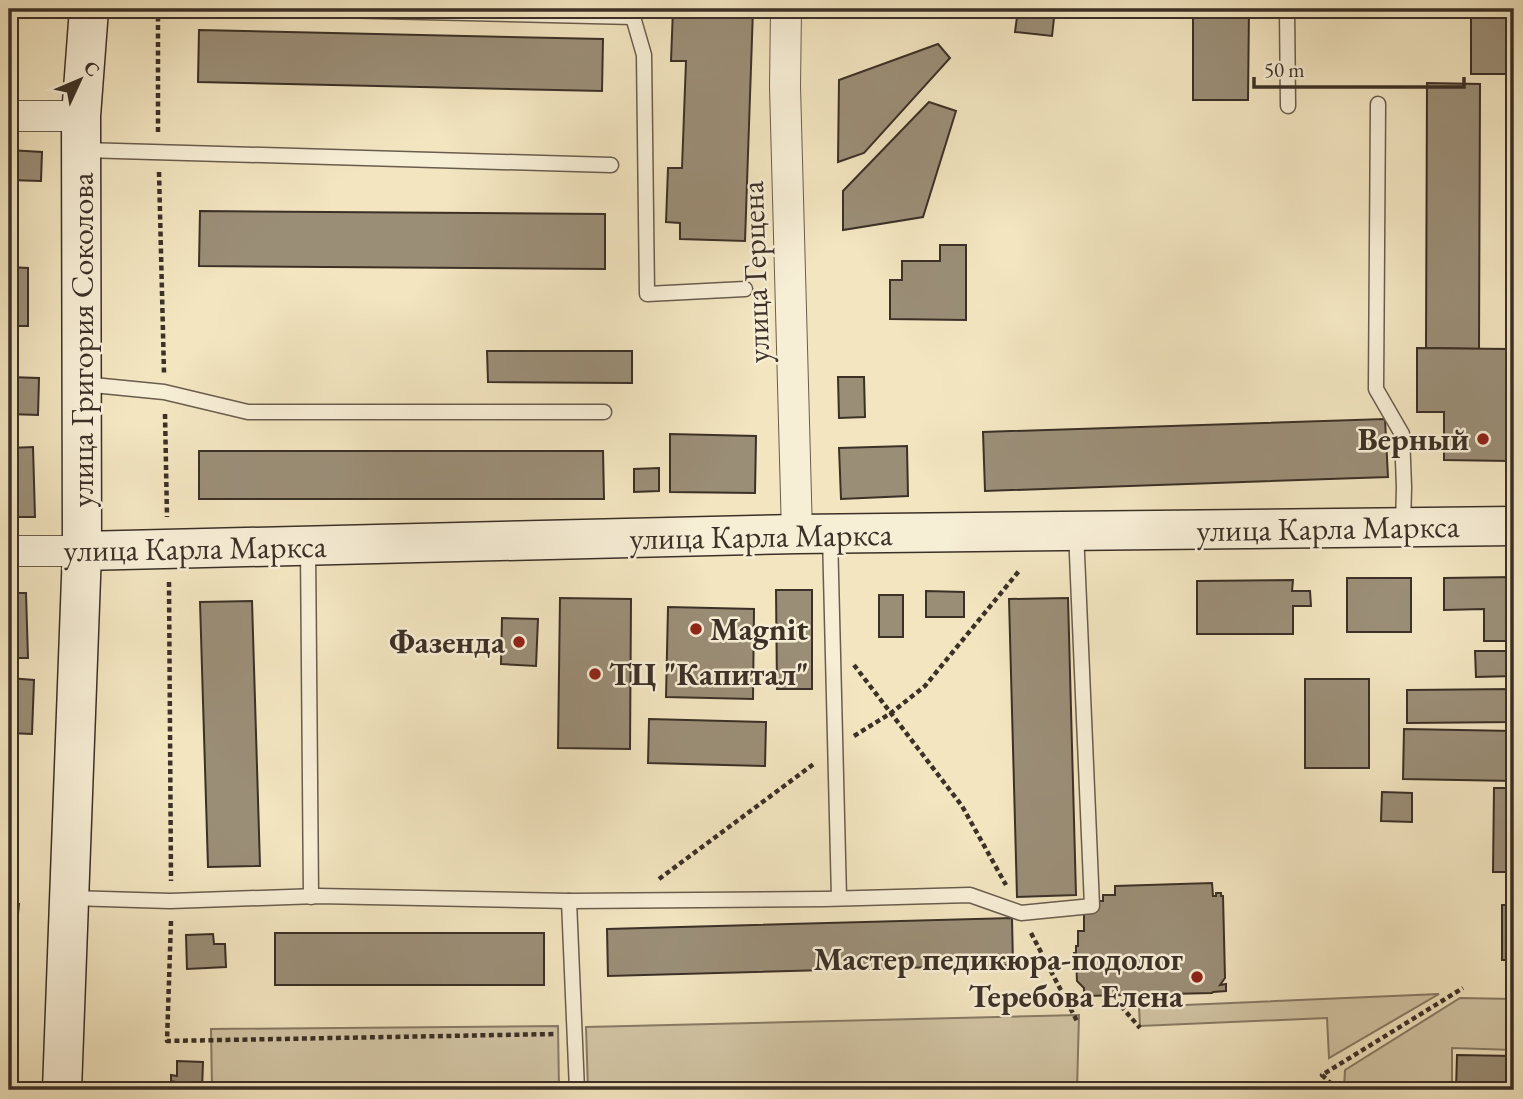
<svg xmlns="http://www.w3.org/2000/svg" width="1523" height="1099" font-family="'EB Garamond',serif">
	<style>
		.green { fill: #d3c6a6; stroke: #887b66; stroke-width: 2 }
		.building { fill: #9b8e77; stroke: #3c3027; stroke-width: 2 }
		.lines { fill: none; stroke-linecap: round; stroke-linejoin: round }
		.lane-casing { stroke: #6a5d4d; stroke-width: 17 }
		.street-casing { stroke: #6a5d4d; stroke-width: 32 }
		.secondary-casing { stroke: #3c3027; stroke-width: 41 }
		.path { stroke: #3c3027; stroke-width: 4.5; stroke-dasharray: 5 3.5; stroke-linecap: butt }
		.lane { stroke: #f7eed6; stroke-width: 14 }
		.street { stroke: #f7eed6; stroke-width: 30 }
		.secondary { stroke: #f7eed6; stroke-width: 38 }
		.poi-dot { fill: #8f2418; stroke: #f7eed6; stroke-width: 2.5 }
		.labels { text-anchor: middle; stroke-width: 5; stroke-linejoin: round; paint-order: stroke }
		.street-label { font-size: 32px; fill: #3c3027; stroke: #f7eed6 }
		.poi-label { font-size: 32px; font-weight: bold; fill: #3c3027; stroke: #f7eed6; text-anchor: end }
	</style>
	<rect width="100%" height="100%" fill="#f2e5c0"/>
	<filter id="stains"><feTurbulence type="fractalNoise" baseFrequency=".00286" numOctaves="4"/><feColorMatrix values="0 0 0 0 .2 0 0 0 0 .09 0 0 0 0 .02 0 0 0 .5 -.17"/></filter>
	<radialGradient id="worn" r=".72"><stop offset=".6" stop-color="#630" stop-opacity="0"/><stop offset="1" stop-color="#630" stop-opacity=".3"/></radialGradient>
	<!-- green -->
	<g class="green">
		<polygon points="1439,994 1329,1058 1327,1018 1140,1026 1139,1007"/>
		<polygon points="1460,998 1514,999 1514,1050 1452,1048 1452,1090 1347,1090 1344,1088 1345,1070"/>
		<polygon points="1079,1015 1077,1090 588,1090 586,1027"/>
		<polygon points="558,1026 559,1090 212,1090 211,1029"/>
	</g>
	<!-- building -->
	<g class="building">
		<polygon points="9,9 47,9 46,18 9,16"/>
		<polygon points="673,9 753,9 745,241 680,239 680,223 666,222 668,168 682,168 686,61 671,61"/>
		<polygon points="831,9 859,9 859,15 831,16"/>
		<polygon points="1018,9 1055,9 1052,36 1015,32"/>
		<polygon points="1193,9 1249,9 1248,100 1193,100"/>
		<rect x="1471" y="9" width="43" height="65"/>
		<polygon points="199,30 603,39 602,91 198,82"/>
		<polygon points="938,44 950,58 864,153 838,162 839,80"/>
		<polygon points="1427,83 1480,84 1479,349 1426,348"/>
		<polygon points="929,102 956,111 923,217 843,230 843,191"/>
		<polygon points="9,150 42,152 41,181 9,180"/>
		<polygon points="200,211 605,214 605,269 199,266"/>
		<polygon points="940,245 966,245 966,320 890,319 890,280 902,280 902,261 940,261"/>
		<polygon points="9,267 28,268 28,326 9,326"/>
		<polygon points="1417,348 1509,349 1509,461 1444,460 1444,412 1417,412"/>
		<polygon points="487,351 632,351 632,383 488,382"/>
		<polygon points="9,377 39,378 38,415 9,414"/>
		<polygon points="838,377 864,377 865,417 839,418"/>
		<polygon points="1385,419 1388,477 985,491 983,432"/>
		<polygon points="670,434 756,436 755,493 670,492"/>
		<polygon points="907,446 908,496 841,499 839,448"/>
		<polygon points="33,447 35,517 9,517 9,448"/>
		<polygon points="199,451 603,451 604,499 199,499"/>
		<polygon points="659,468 659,491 634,492 634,469"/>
		<polygon points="1514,577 1514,641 1484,641 1484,609 1444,610 1444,578"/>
		<rect x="1347" y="578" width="64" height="54"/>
		<polygon points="1293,580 1292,591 1310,591 1311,606 1293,606 1293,634 1197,634 1197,581"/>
		<polygon points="776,590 812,590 812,689 777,689"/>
		<polygon points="926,591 964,592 964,617 926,617"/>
		<polygon points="9,593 26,593 28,658 9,658"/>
		<rect x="879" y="595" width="24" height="42"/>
		<polygon points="560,598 631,599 630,749 558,748"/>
		<polygon points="1068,598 1076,895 1017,897 1009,599"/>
		<polygon points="252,601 260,866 208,867 200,602"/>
		<polygon points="668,607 754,609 753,699 666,697"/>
		<polygon points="502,618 538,619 536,666 501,664"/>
		<polygon points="1475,651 1514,651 1514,676 1476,677"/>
		<polygon points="9,678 34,680 32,734 9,733"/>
		<rect x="1305" y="679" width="64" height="89"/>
		<polygon points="1514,689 1514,722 1407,723 1407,690"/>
		<polygon points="649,719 766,722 765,766 648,763"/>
		<polygon points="1404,729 1514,731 1514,781 1403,779"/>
		<polygon points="1494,788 1514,788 1514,872 1493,872"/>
		<polygon points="1382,792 1412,793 1412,822 1381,821"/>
		<polygon points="1212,883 1213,896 1216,896 1216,893 1221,893 1221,896 1223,896 1225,978 1220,985 1226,984 1226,991 1213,992 1212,993 1084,996 1084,988 1077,981 1076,958 1074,958 1074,953 1076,953 1076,946 1078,946 1078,931 1084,931 1084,906 1087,901 1103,901 1103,895 1115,895 1115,886"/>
		<polygon points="9,903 19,904 16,933 9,932"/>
		<rect x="1502" y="905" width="12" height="55"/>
		<polygon points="1012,918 1013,965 608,976 607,929"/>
		<rect x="275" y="933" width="269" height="52"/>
		<polygon points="213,934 214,944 225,944 226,967 187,969 186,935"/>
		<polygon points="1457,1055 1514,1056 1514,1090 1456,1090"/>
		<polygon points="177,1061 203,1062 202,1090 176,1090 176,1082 171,1081 171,1075 177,1076"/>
	</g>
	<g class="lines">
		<defs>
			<g id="lane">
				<polyline points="293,9 633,17 633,10"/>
				<polyline points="1287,9 1288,106"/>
				<polyline points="633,17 644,55 647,294 745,289"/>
				<polyline points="1378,104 1376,389 1402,434 1404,487 1403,526"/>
				<polyline points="83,150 611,165"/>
				<polyline points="83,384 164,392 248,412 604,412"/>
				<polyline points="830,535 839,898"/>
				<polyline points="308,548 311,897"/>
				<polyline points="70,898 170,901 318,896 569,901 824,899 970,895 1021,913 1092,906 1076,531"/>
				<polyline points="569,901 577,1090"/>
			</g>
			<g id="street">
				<polyline points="786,9 785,86 797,534"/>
				<polyline points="9,116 81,116"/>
				<polyline points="9,551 82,551"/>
			</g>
			<g id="secondary">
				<polyline points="82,551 797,534 1514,526"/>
				<polyline points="62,1090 82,551 81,116 89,9"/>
			</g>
		</defs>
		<!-- lane casing -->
		<use href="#lane" class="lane-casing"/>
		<!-- street casing -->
		<use href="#street" class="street-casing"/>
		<!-- secondary casing -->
		<use href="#secondary" class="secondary-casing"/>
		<!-- path -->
		<g class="path">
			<polyline points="158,132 158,9"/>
			<polyline points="159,172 164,373"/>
			<polyline points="165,414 167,517"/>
			<polyline points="169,582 171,881"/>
			<polyline points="854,665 962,806 1006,885"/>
			<polyline points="854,736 891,713 925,686 1019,571"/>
			<polyline points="659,879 815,763"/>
			<polyline points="171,921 167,1041 556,1034"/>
			<polyline points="1031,933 1077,1021"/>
			<polyline points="1121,1006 1140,1028"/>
			<polyline points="1338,1090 1322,1075 1463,988"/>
		</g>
		<!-- lane -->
		<use href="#lane" class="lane"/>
		<!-- street -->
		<use href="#street" class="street"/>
		<!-- secondary -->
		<use href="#secondary" class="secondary"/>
	</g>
	<!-- markers -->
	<g class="poi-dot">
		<circle cx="1483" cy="439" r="7"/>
		<circle cx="696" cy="629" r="7"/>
		<circle cx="519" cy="642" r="7"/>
		<circle cx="595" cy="674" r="7"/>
		<circle cx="1197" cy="977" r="7"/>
	</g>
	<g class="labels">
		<!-- street labels -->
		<g class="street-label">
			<text transform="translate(755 272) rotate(-92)" y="11">улица Герцена</text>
			<text transform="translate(82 340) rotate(-90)" y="11">улица Григория Соколова</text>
			<text transform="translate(1328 528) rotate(-1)" y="11">улица Карла Маркса</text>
			<text transform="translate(761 536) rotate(-1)" y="11">улица Карла Маркса</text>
			<text transform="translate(195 548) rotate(-1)" y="11">улица Карла Маркса</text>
		</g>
		<!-- poi labels -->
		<g class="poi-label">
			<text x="1469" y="450">Верный</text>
			<text x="710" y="640" text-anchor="start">Magnit</text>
			<text x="505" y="653">Фазенда</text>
			<text x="609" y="685" text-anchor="start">ТЦ "Капитал"</text>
			<text x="1183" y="970">Мастер педикюра-подолог<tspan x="1183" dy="37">Теребова Елена</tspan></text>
		</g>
	</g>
	<!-- margin -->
	<rect width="1523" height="1099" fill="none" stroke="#f2e5c0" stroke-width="35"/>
	<rect x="10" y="10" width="1502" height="1078" fill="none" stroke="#3c3027" stroke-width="3.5"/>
	<rect x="18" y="18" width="1488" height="1064" fill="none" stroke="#3c3027" stroke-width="2"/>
	<!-- north arrow -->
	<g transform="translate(80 80) rotate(46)" stroke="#f7eed6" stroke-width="5" paint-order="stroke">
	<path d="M0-5L12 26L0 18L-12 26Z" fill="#3c3027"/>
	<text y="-10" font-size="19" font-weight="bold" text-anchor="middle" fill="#3c3027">С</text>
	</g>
	<!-- scale -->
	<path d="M1254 77v10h210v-10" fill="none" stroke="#3c3027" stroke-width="3.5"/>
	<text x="1264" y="77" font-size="21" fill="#3c3027" stroke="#f7eed6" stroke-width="5" paint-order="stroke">50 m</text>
	<rect width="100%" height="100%" filter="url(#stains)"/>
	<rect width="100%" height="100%" fill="url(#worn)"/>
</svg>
